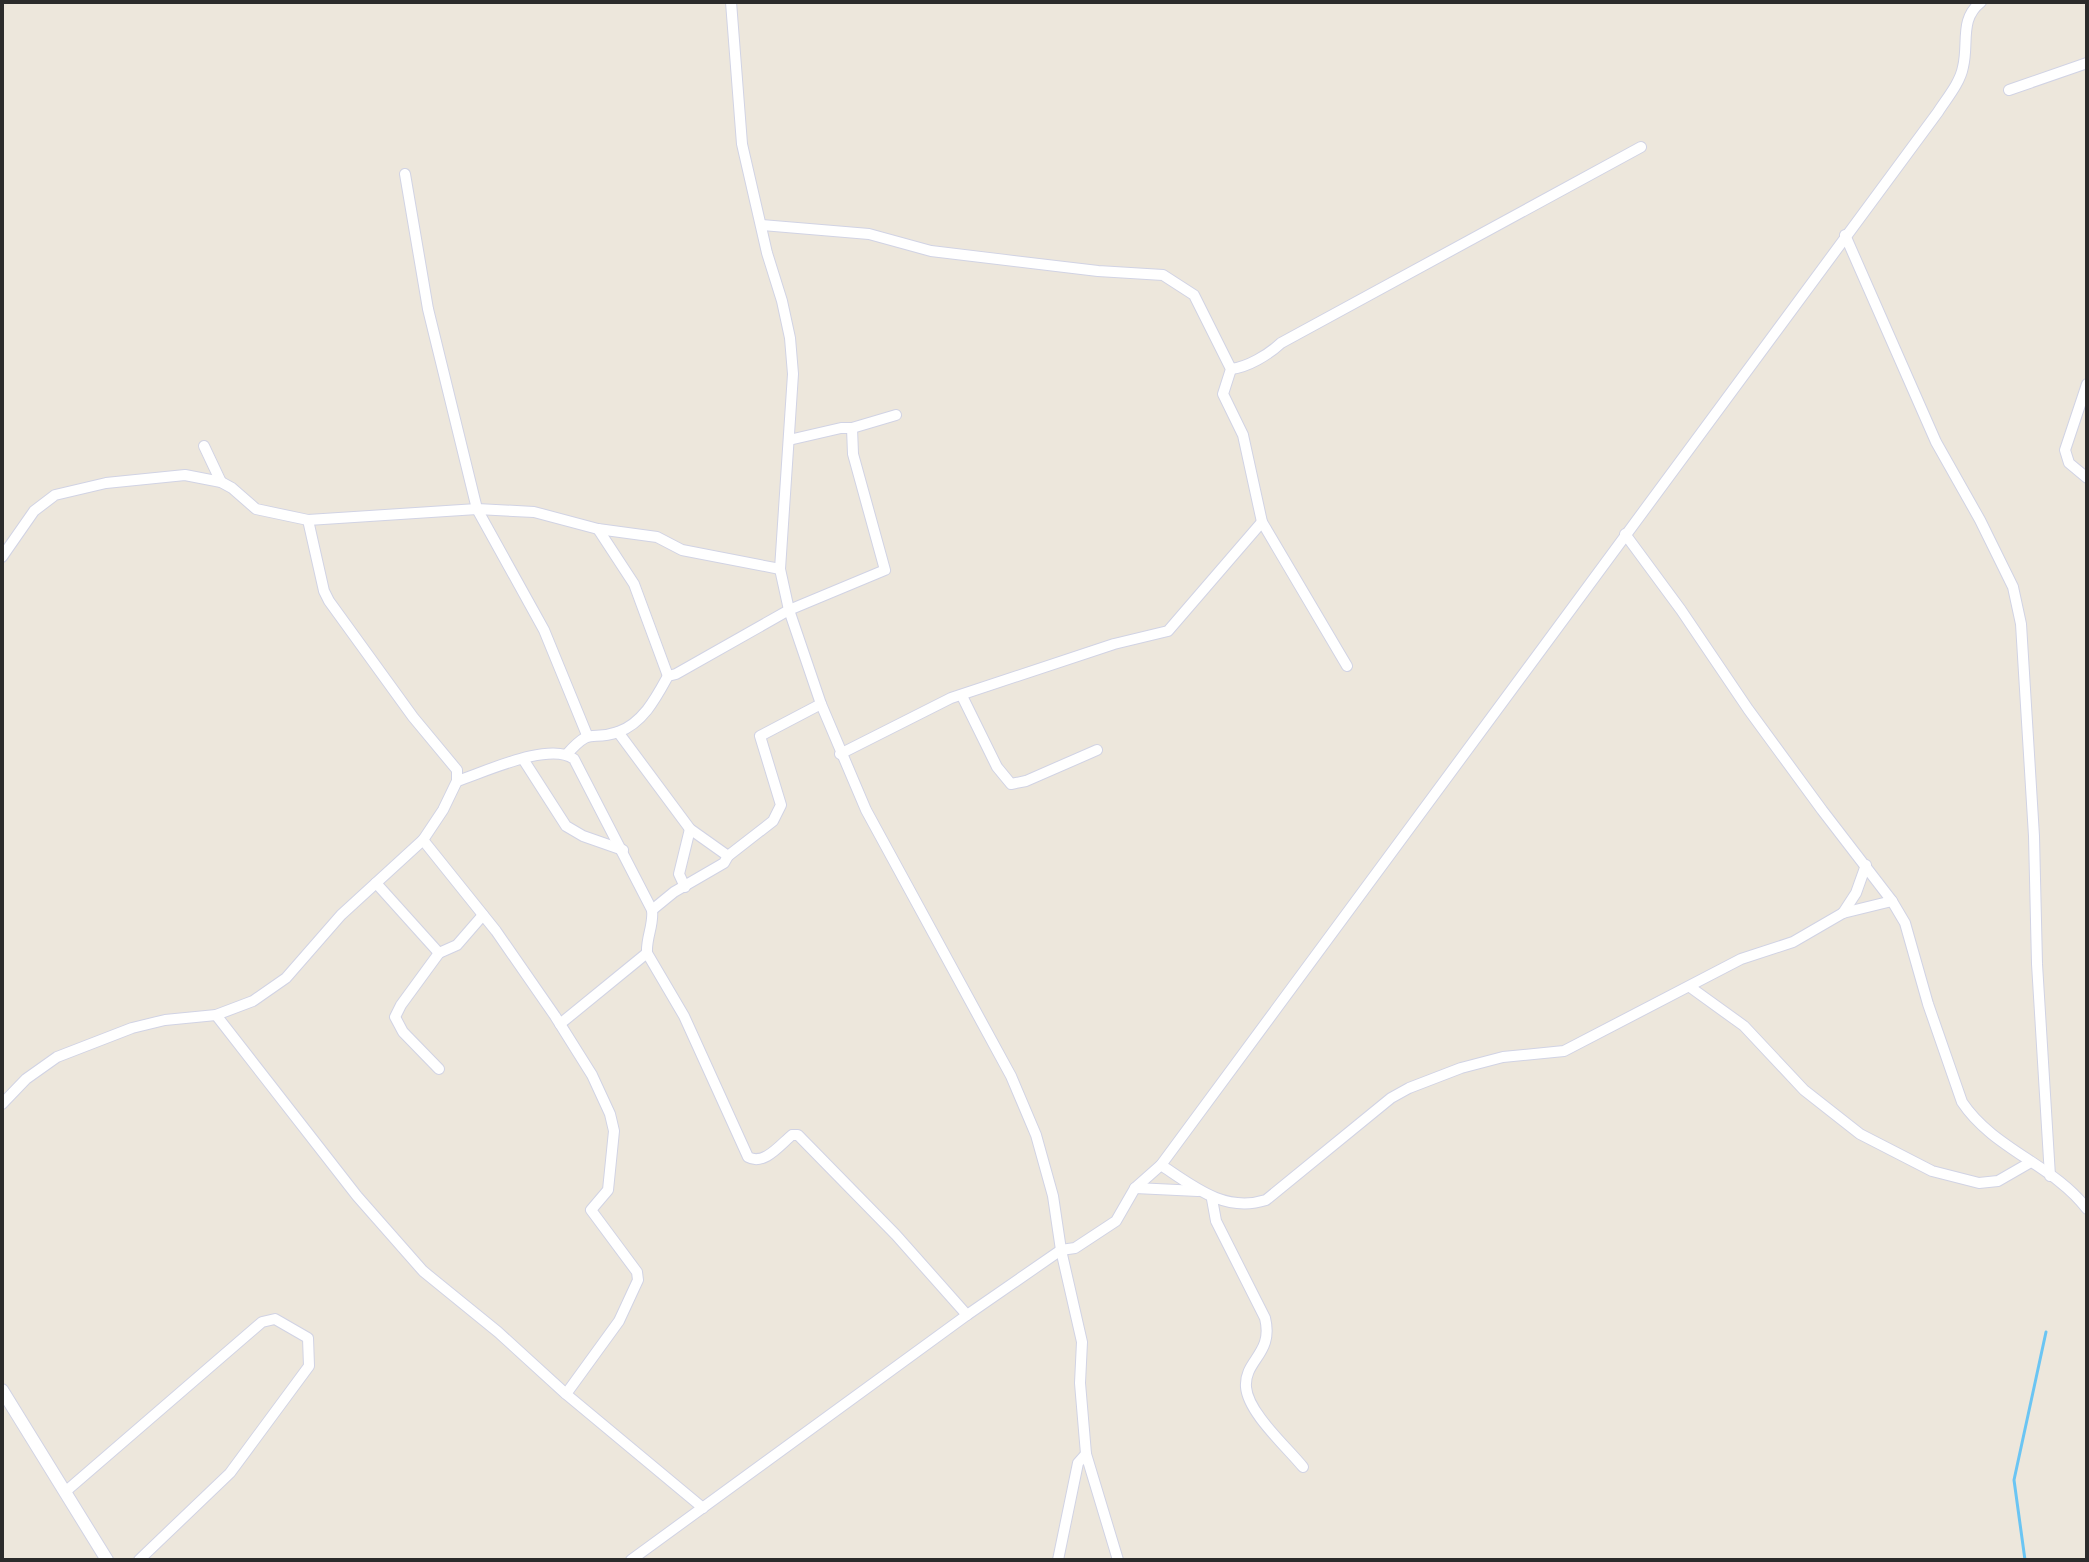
<svg xmlns="http://www.w3.org/2000/svg" width="2089" height="1562" font-family="Quicksand,sans-serif">
	<style>
		.lines { fill: none; stroke-linecap: round; stroke-linejoin: round }
		.stream { stroke: #6bc5f3; stroke-width: 3 }
		.minor-casing { stroke: #d1d3e4; stroke-width: 12 }
		.tertiary-casing { stroke: #d1d3e4; stroke-width: 14 }
		.minor { stroke: #fff; stroke-width: 10 }
		.tertiary { stroke: #fff; stroke-width: 12 }
	</style>
	<rect width="100%" height="100%" fill="#ede7dc"/>
	<g class="lines">
		<!-- stream -->
		<polyline class="stream" points="2025,1560 2014,1480 2046,1332"/>
		<defs>
			<g id="minor">
				<polyline points="731,2 742,144 767,253 782,301 790,338 793,374 780,569 789,610 821,704 866,810 1011,1076 1036,1135 1053,1196 1061,1250 1082,1342 1080,1383 1086,1454 1118,1560"/>
				<polyline points="2009,90 2087,63"/>
				<polyline points="405,174 428,309 477,509 544,630 587,735"/>
				<polyline points="761,225 869,234 931,251 1098,271 1163,275 1194,295 1231,369 1223,394 1243,435 1262,522 1347,666"/>
				<polyline points="1845,235 1936,442 1980,520 2013,587 2021,624 2034,836 2037,964 2050,1176"/>
				<path d="M1231 369C1248 367 1268 355 1281 343L1641 147"/>
				<polyline points="2087,384 2065,450 2069,463 2087,478"/>
				<polyline points="789,440 841,428 852,428 896,415"/>
				<polyline points="204,446 221,482"/>
				<polyline points="598,529 634,584 668,676"/>
				<path d="M1625 534 1681 610 1748 709 1822 810 1892 901 1905 923 1928 1004 1962 1102C1993 1149 2054 1165 2087 1209"/>
				<polyline points="2,557 34,511 55,495 106,483 185,475 221,482 232,488 256,509 308,520 477,509 534,512 598,529 657,537 682,550 780,569"/>
				<polyline points="962,696 997,767 1011,784 1026,781 1097,750"/>
				<polyline points="618,732 690,829 728,856"/>
				<path d="M567 754C593 725 590 742 618 732 643 723 656 698 668 676L676 674 789 610 885 570 853 454 852 428"/>
				<polyline points="840,754 951,698 1114,644 1168,631 1262,522"/>
				<polyline points="523,759 566,826 583,836 623,850"/>
				<path d="M457 781C485 772 550 741 574 759L652 910C654 925 646 937 647 953L684 1016 748 1157C764 1166 780 1145 792 1135H798L896 1235 967 1315"/>
				<polyline points="423,840 496,931 555,1016 592,1075 610,1114 614,1131 608,1190 591,1210 637,1272 638,1280 619,1321 566,1394"/>
				<polyline points="376,883 439,953"/>
				<polyline points="685,887 679,874 690,829"/>
				<polyline points="652,910 674,892 724,863 728,856 773,821 781,805 760,736 821,704"/>
				<polyline points="1843,913 1856,893 1866,865"/>
				<polyline points="1690,987 1744,1026 1804,1090 1860,1134 1932,1171 1979,1183 1998,1181 2031,1162"/>
				<polyline points="216,1015 357,1196 423,1271 498,1332 566,1394 703,1508"/>
				<polyline points="560,1024 647,953"/>
				<polyline points="439,1069 403,1032 395,1017 401,1005 439,953 457,945 483,915"/>
				<polyline points="2,1104 26,1079 57,1057 132,1028 165,1020 216,1015 253,1001 286,978 341,915 423,840 443,810 457,781 457,770 413,717 329,601 324,591 308,520"/>
				<path d="M1161 1165C1194 1187 1225 1213 1266 1200L1391 1098 1409 1088 1461 1068 1503 1057 1564 1051 1741 959 1793 942 1843 913 1892 901"/>
				<polyline points="1135,1188 1198,1191"/>
				<path d="M1212 1199 1216 1221 1265 1318C1274 1354 1244 1360 1246 1387 1248 1413 1287 1447 1303 1467"/>
				<polyline points="65,1492 262,1322 275,1319 308,1338 309,1366 230,1473 139,1560"/>
				<path d="M631 1560 967 1315 1061 1250 1075 1248 1116 1221 1135 1188 1161 1165 1938 112C1947 98 1960 83 1963 67 1969 43 1959 19 1981 2"/>
				<polyline points="1058,1560 1078,1463 1086,1454"/>
			</g>
			<polyline id="tertiary" points="2,1390 107,1560"/>
		</defs>
		<!-- minor casing -->
		<use href="#minor" class="minor-casing"/>
		<!-- tertiary casing -->
		<use href="#tertiary" class="tertiary-casing"/>
		<!-- minor -->
		<use href="#minor" class="minor"/>
		<!-- tertiary -->
		<use href="#tertiary" class="tertiary"/>
	</g>
	<!-- border -->
	<rect width="2089" height="1562" fill="none" stroke="#2b2b2b" stroke-width="8"/>
</svg>
